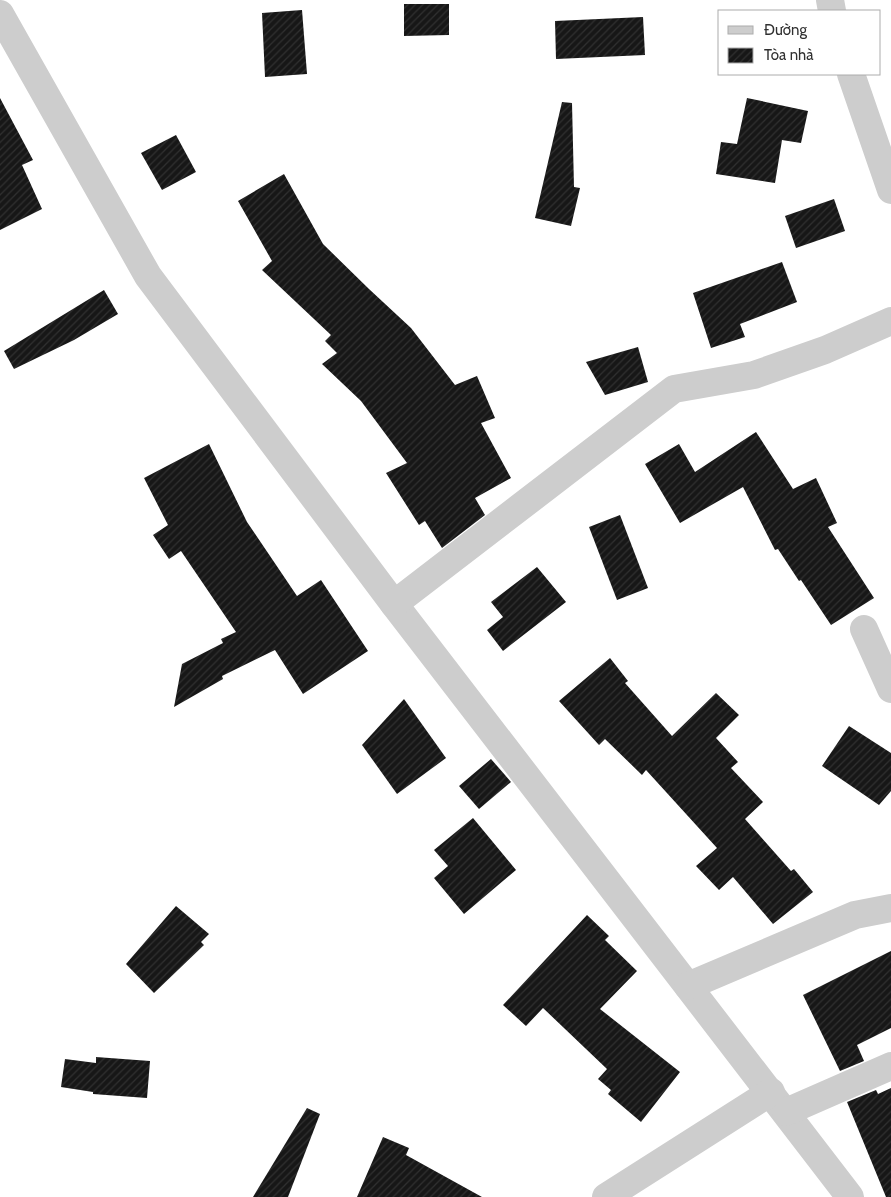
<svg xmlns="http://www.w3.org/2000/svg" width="891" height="1197" font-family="Cabin,sans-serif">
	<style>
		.building { fill: url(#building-hatch) }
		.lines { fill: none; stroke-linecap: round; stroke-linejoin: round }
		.street { stroke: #cdcdcd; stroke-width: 28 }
	</style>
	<defs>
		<pattern id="building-hatch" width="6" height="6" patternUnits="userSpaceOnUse" patternTransform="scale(1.25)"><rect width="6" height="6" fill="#171717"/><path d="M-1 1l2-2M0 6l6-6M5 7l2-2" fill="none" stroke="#303030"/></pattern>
	</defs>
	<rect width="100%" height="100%" fill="#fff"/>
	<!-- building -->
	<g class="building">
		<polygon points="404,4 449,4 449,35 404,36"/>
		<polygon points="302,10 307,74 265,77 262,13"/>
		<polygon points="643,17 645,55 556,59 555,21"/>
		<polygon points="0,98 33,160 22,165 42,209 0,230"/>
		<polygon points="747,98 808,111 801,143 782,140 775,183 716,174 721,142 737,144"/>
		<polygon points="562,102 572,103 574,187 580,188 571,226 535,218"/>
		<polygon points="176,135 196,172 162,190 141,153"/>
		<polygon points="284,174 323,244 369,289 411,328 455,385 477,376 495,418 481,423 511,478 475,498 485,515 442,548 425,521 419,525 386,473 407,463 361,401 322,364 337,353 325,341 331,335 262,270 272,261 238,201"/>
		<polygon points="834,199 845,231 796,248 785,216"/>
		<polygon points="782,262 797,302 740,324 745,337 711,348 693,293"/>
		<polygon points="104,290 118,314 74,340 14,369 4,351"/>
		<polygon points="638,347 648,382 605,395 586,362"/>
		<polygon points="756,432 793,489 816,478 837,523 828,527 874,598 831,625 801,580 799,581 778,549 775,550 743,487 680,523 645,464 679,444 695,472"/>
		<polygon points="209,444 247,522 297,596 321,580 368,651 303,694 275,650 222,676 223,679 174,707 182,664 223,643 221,639 236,632 181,551 169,559 153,535 168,525 144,478"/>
		<polygon points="620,515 648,588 617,600 589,527"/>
		<polygon points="537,567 566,602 503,651 487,630 503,617 491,602"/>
		<polygon points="610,658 628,681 625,683 672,736 716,693 739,715 716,738 738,762 731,768 763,802 745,819 791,871 794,869 813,892 773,924 733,877 719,890 696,866 717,848 646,770 642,775 605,739 599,745 559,701"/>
		<polygon points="404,699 446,758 397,794 362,745"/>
		<polygon points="849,726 891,753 891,791 879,805 822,766"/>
		<polygon points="491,759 511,782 479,809 459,786"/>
		<polygon points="473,818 516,870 464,914 434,878 448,866 434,850"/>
		<polygon points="176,906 209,934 201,942 204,945 154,993 126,964"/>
		<polygon points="587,915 609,936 605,940 637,971 600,1009 680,1072 641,1122 608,1094 611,1090 598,1079 607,1069 543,1008 526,1026 503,1005"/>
		<polygon points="891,951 891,1028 857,1045 864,1061 840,1071 803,995"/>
		<polygon points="96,1057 150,1061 147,1098 93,1094 93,1092 61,1087 65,1059 96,1063"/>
		<polygon points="891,1088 891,1197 886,1197 847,1102 876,1090 878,1094"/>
		<polygon points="307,1108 320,1114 288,1197 253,1197"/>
		<polygon points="383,1137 409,1148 406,1155 482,1197 357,1197"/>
	</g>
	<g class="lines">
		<!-- street -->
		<g class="street">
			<polyline points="830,0 832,11"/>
			<polyline points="0,14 148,276 394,604 850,1197"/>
			<polyline points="851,74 891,190"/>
			<polyline points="394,604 674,389 754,375 825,350 891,321"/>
			<polyline points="864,629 891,689"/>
			<polyline points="688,986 855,915 891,908"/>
			<polyline points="786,1112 891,1066"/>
			<polyline points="606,1197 771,1092"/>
		</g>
	</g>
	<!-- legend -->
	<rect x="718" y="10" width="162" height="65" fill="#ffffff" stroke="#acacac"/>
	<rect x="728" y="26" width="25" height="8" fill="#cdcdcd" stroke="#acacac"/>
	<text x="764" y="35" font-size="15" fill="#303030">Đường</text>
	<rect x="728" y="48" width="25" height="15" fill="url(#building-hatch)" stroke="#acacac"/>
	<text x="764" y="60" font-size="15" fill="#303030">Tòa nhà</text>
</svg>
